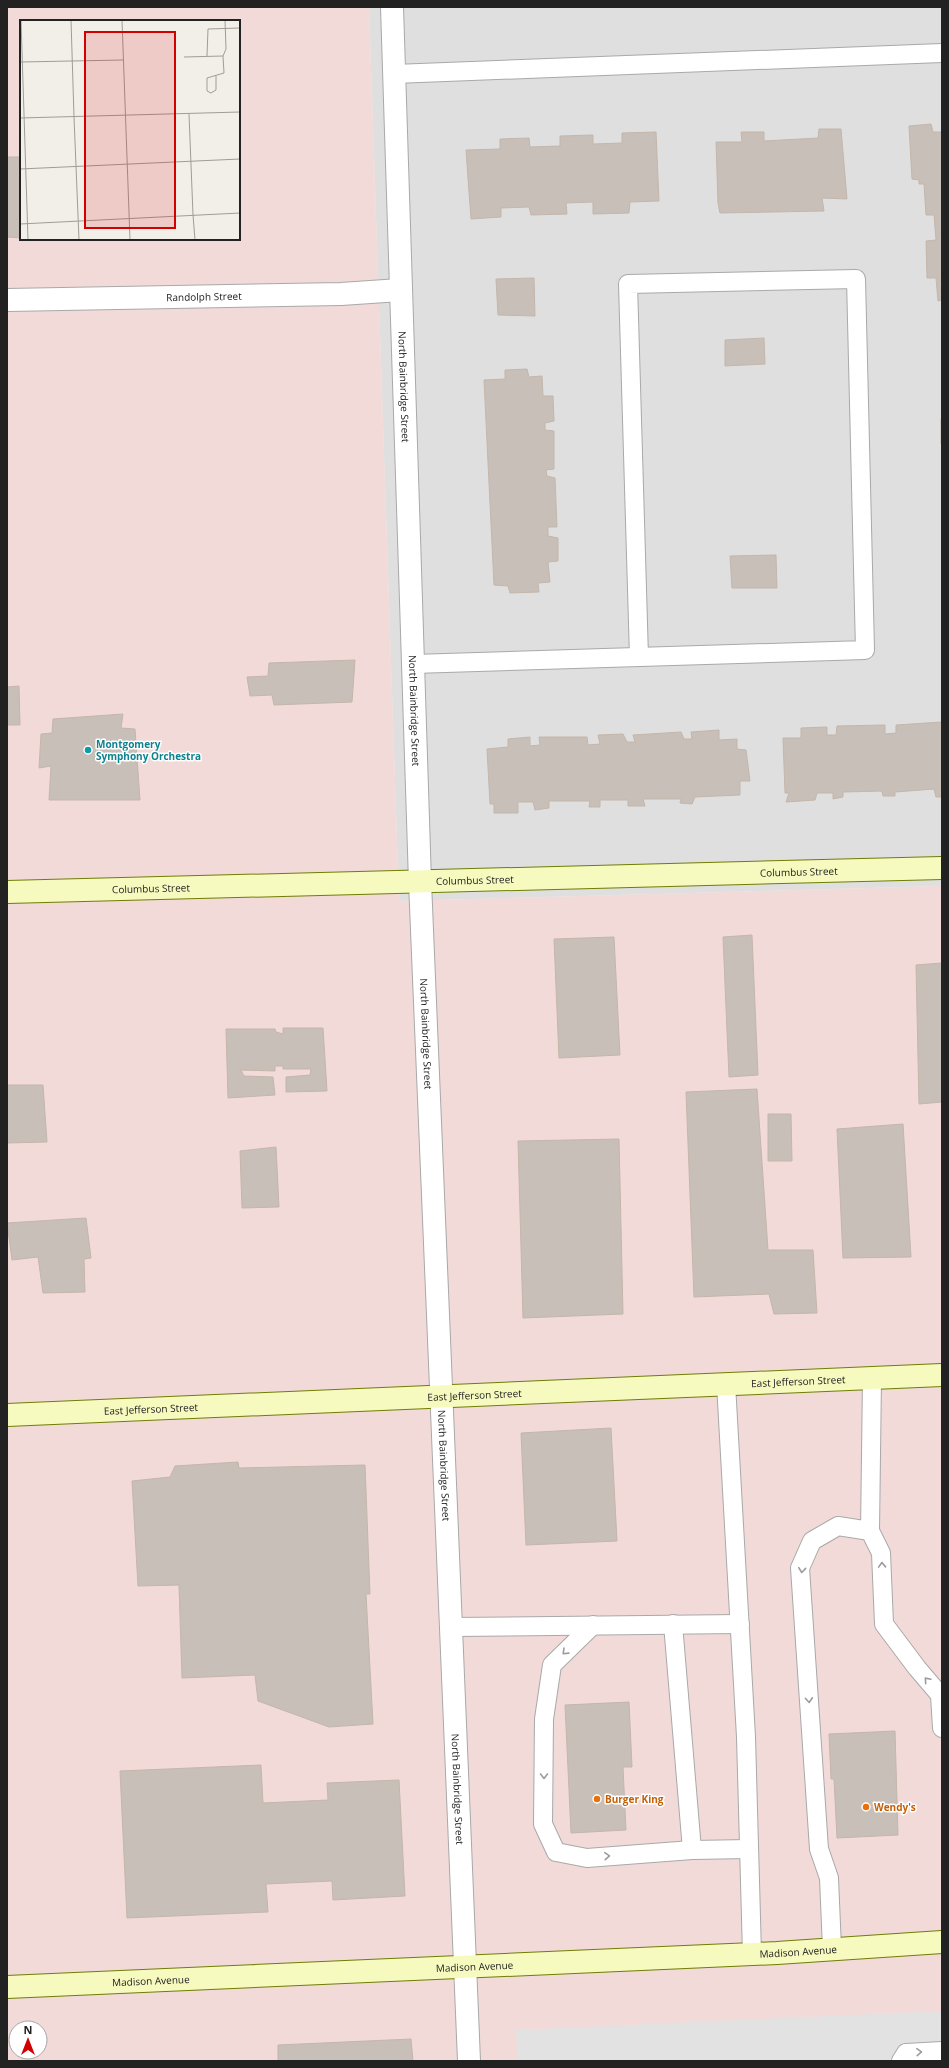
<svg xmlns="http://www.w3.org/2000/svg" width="949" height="2068" font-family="'Open Sans',sans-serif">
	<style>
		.residential { fill: #e0dfdf }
		.commercial { fill: #f2dad9; fill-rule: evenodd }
		.parking { fill: #e2e2e2 }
		.building { fill: #c7bfb8; stroke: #c4b6ab }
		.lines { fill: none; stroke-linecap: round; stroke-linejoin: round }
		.service-casing { stroke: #a9a9a9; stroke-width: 20 }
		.minor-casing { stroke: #a9a9a9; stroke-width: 24 }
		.tertiary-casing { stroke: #a9a9a9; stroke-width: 24 }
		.secondary-casing { stroke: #707d05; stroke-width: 24 }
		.service { stroke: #fff; stroke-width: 18 }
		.minor { stroke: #fff; stroke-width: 22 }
		.tertiary { stroke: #fff; stroke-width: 22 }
		.secondary { stroke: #f7fabf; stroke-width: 22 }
		.oneway { stroke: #9c9c9c }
		.culture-dot { fill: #0f9aa8; stroke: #fff; stroke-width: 1.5 }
		.food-dot { fill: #e8710a; stroke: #fff; stroke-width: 1.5 }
		.labels { text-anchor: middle; stroke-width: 3; stroke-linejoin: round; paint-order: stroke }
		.street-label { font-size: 10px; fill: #222; stroke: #fff }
		.culture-label { font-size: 10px; font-weight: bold; fill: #0d838f; stroke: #fff; text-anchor: start }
		.food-label { font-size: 10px; font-weight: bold; fill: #c56008; stroke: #fff; text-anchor: start }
		.inset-road { fill: none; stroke: #9f9d99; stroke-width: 1 }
		.view { fill: #d40000; fill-opacity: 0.15; stroke: #d40000; stroke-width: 2 }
		.inset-edge { fill: none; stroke: #222; stroke-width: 2 }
	</style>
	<rect width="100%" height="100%" fill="#f2efe9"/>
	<!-- residential -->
	<polygon class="residential" points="369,7 942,7 942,886 399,901"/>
	<!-- commercial -->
	<path class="commercial" d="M7 7H369L399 901 942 886V2061H7ZM21 21H239V239H21ZM16 2028H40V2052H16Z"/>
	<!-- parking -->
	<polygon class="parking" points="942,2011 942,2061 518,2061 516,2030"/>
	<!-- building -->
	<g class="building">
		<polygon points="931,124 933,132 942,132 942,300 938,301 936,278 927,278 926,241 936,240 934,215 926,215 924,184 919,184 919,180 912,179 909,126"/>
		<polygon points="819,129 841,129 847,199 822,198 824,211 720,213 718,203 716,142 742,142 741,132 764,132 764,141 818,138"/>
		<polygon points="656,132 659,201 630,202 629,213 593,214 593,202 566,203 567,214 531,215 529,207 501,208 501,217 471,219 466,150 500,149 500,139 529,138 530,147 560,146 560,136 593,135 593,144 622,143 622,133"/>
		<polygon points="7,157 21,157 21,238 7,237"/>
		<polygon points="534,278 535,316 498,315 496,279"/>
		<polygon points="764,338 765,364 725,366 725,340"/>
		<polygon points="527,369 529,377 542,376 543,396 553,396 554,421 545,423 545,430 554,431 554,469 546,470 547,476 555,478 557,527 548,527 548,536 558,538 558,561 548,562 550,582 538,583 539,592 510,593 508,586 494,585 484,380 505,379 505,370"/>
		<polygon points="941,419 942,419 942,445 941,444"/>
		<polygon points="776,555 777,588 732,588 730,556"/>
		<polygon points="355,660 352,702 274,705 272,695 250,696 247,677 268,676 269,663"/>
		<polygon points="19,686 20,725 7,725 7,687"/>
		<polygon points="123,714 121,728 135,729 140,800 49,800 51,766 39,768 41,734 52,733 53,719"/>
		<polygon points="942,722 942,797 936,797 934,789 895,792 895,796 883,796 882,791 843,792 843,797 833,799 833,793 817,793 815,800 786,802 789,793 785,793 783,738 801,738 801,728 827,727 827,735 836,735 837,726 885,725 885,734 896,733 896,725"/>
		<polygon points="719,730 719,740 737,739 737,749 746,750 750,781 740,781 740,795 695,797 692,804 680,803 681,799 643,799 645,806 628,806 628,800 600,800 600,807 589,807 590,801 549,801 549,808 535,810 533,802 518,802 518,813 494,813 494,804 490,804 487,749 508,747 508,739 530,737 530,746 540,745 539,737 587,737 588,745 600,744 598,735 623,734 627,742 635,742 633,735 681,732 684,739 692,739 691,732"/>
		<polygon points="752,935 758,1075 729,1077 723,937"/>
		<polygon points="614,937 620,1055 559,1058 554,939"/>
		<polygon points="942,963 942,1102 919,1104 916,965"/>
		<polygon points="283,1028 323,1028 327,1091 286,1092 286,1077 310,1075 311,1069 283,1069 283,1066 275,1066 275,1071 241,1070 244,1076 273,1077 275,1095 228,1098 226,1029 275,1029 276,1032 283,1034"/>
		<polygon points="7,1085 43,1085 47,1142 7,1143"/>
		<polygon points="757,1089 768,1250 813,1250 817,1313 774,1314 769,1294 694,1297 686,1092"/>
		<polygon points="768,1114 791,1114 792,1161 768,1161"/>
		<polygon points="903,1124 911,1257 843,1258 837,1129"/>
		<polygon points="619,1139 623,1314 523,1318 518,1141"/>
		<polygon points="276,1147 279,1207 242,1208 240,1151"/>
		<polygon points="86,1218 91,1258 84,1259 85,1292 43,1293 38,1257 12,1260 7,1223"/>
		<polygon points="611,1428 617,1541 526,1545 521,1433"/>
		<polygon points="238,1462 239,1468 365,1465 370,1594 366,1594 373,1724 329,1727 258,1701 255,1675 182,1678 179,1585 138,1586 132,1481 170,1477 175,1466"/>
		<polygon points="629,1702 632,1767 623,1767 626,1830 571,1833 565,1705"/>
		<polygon points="895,1731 898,1835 837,1838 834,1779 831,1779 829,1734"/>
		<polygon points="261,1765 263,1803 328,1800 327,1783 399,1780 405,1896 333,1900 332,1881 266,1884 268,1912 127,1918 120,1771"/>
		<polygon points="411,2039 413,2061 278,2061 278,2045"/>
	</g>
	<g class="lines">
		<defs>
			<g id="service">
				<polyline points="394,74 942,53"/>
				<polyline points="413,664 865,650 856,279 628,284 639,657"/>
				<polyline points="726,1384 746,1737 752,1954"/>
				<polyline points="870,1531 872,1378"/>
				<polyline points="673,1624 692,1850 749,1849"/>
				<polyline points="593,1625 552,1665 544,1719 543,1824 556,1852 587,1858 692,1850"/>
				<polyline points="451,1627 740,1624"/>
				<polyline points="832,1949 829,1878 819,1849 800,1568 812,1541 838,1526 870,1531 881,1553 884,1624 917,1668 940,1695 942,1728"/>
				<polyline points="901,2061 906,2053 942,2051"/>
			</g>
			<g id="minor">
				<path id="s1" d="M392 7 420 882"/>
				<path id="s2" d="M7 300 341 294 400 290"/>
			</g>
			<g id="tertiary">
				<path id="s3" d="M420 882 469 2061"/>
			</g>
			<g id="secondary">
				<path id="s4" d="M7 892 942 868"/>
				<path id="s5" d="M7 1415 942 1375"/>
				<path id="s6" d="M7 1987 777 1953 942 1942"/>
			</g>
		</defs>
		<!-- service casing -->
		<use href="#service" class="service-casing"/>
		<!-- minor casing -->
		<use href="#minor" class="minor-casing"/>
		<!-- tertiary casing -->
		<use href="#tertiary" class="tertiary-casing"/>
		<!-- secondary casing -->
		<use href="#secondary" class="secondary-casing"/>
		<!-- service -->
		<use href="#service" class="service"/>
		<!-- minor -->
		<use href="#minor" class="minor"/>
		<!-- tertiary -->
		<use href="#tertiary" class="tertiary"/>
		<!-- secondary -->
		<use href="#secondary" class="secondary"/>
	</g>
	<!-- one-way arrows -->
	<defs><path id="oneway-chevron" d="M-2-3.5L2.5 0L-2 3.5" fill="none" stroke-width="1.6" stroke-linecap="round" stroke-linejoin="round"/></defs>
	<g class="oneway">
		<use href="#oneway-chevron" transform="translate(882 1565) rotate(-92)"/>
		<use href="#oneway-chevron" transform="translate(802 1570) rotate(96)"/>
		<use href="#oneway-chevron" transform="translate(565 1652) rotate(136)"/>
		<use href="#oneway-chevron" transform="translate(927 1680) rotate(-131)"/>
		<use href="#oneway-chevron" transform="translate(809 1700) rotate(86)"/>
		<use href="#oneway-chevron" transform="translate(544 1776) rotate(90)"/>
		<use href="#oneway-chevron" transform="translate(607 1856) rotate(-4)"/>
		<use href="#oneway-chevron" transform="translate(919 2052) rotate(-3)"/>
	</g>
	<!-- markers -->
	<circle class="culture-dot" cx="88" cy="750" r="4"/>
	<g class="food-dot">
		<circle cx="597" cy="1799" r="4"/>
		<circle cx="866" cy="1807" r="4"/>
	</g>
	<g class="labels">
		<!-- street labels -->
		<g class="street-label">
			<text dy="4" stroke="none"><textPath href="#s2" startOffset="197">Randolph Street</textPath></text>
			<text dy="4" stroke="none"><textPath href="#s1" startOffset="380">North Bainbridge Street</textPath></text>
			<text dy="4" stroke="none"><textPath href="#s1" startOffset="704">North Bainbridge Street</textPath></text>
			<text dy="4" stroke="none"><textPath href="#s4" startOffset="792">Columbus Street</textPath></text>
			<text dy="4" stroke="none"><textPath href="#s4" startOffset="468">Columbus Street</textPath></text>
			<text dy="4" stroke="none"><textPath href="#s4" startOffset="144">Columbus Street</textPath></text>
			<text dy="4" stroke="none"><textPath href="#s3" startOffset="152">North Bainbridge Street</textPath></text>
			<text dy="4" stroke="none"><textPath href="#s5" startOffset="792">East Jefferson Street</textPath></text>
			<text dy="4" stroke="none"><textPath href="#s5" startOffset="468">East Jefferson Street</textPath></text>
			<text dy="4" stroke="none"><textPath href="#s5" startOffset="144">East Jefferson Street</textPath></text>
			<text dy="4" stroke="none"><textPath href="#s3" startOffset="584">North Bainbridge Street</textPath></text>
			<text dy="4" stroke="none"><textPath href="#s3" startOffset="908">North Bainbridge Street</textPath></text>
			<text dy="4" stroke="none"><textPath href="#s6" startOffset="792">Madison Avenue</textPath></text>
			<text dy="4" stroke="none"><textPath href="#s6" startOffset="468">Madison Avenue</textPath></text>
			<text dy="4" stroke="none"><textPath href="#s6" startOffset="144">Madison Avenue</textPath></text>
		</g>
		<!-- culture labels -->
		<g class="culture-label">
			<text x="96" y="748">Montgomery<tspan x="96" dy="12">Symphony Orchestra</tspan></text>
		</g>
		<!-- food labels -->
		<g class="food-label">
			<text x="605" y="1803">Burger King</text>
			<text x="874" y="1811">Wendy's</text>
		</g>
	</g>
	<!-- overview -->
	<g transform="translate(20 20)">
		<rect width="220" height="220" fill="#f2efe9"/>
		<path class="inset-road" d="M1 0 8 220M51 0 54 97M102 0 110 220M187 36 188 9 220 8M164 37 203 36 206 29 205 0M0 42 103 40M196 56V70L191 73 187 71V58L204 53 203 36M169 94 173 195M54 97 59 220M0 98 220 92M0 149 220 139M173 195 175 220M0 204 220 193"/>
		<path class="view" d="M65 12H155V208H65Z"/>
		<rect width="220" height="220" class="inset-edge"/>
	</g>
	<!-- border -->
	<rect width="949" height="2068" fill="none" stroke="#222222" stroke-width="16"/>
	<!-- north arrow -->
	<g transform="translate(28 2040)"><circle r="19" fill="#ffffff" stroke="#a7a7a7"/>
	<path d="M0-3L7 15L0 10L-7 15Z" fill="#d40000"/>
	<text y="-6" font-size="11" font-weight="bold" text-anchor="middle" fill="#222222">N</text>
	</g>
</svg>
